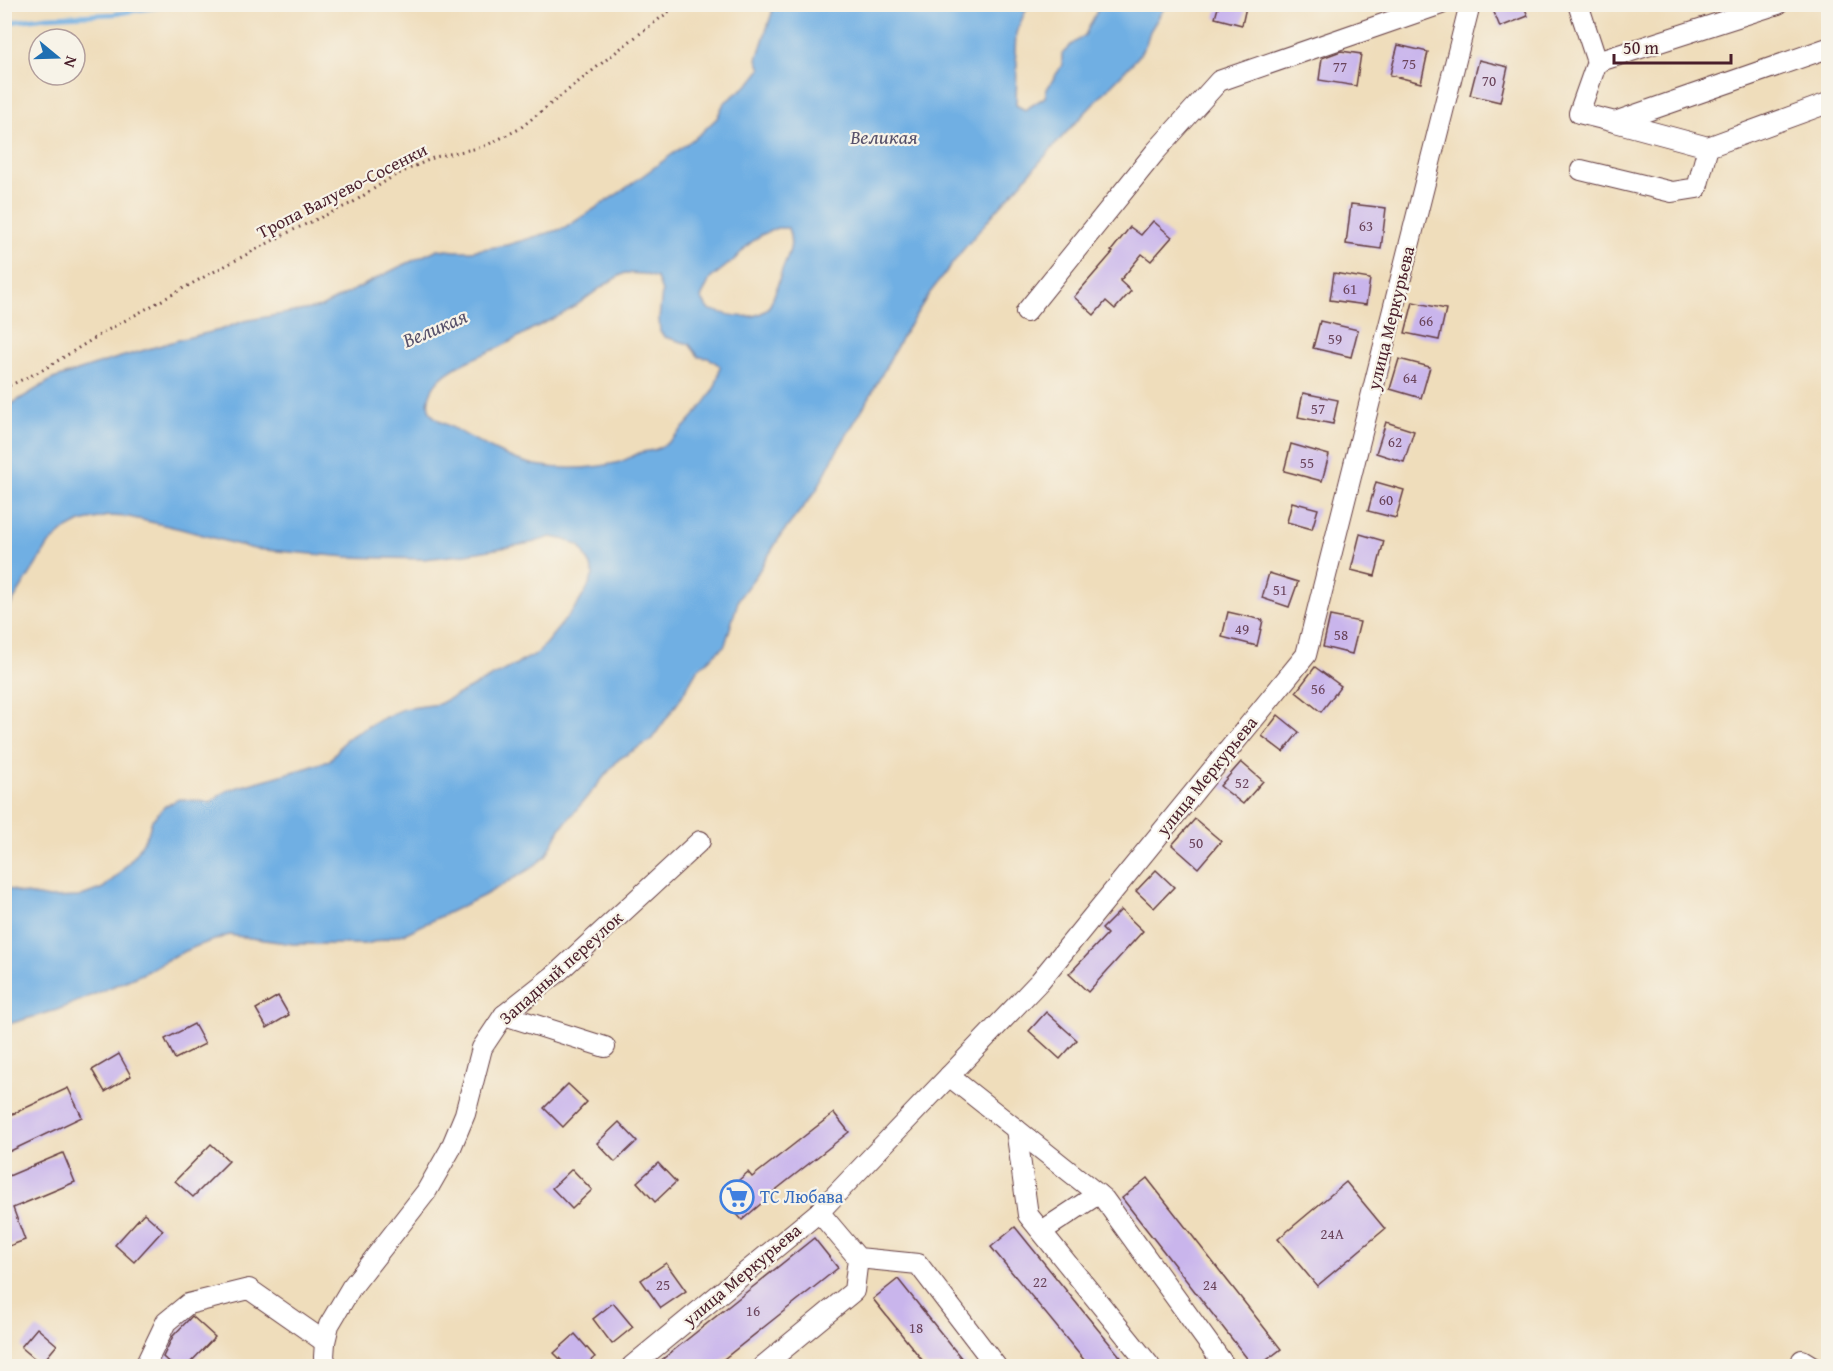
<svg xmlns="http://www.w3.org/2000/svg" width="1833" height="1371" font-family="'Gentium Book Plus',serif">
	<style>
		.water { fill: #70afe3; stroke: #5d6787; stroke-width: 1.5; fill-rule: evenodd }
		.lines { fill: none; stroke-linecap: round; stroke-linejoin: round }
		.stream { stroke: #70afe3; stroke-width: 4.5 }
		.building { fill: #c9b5ec }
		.minor-casing { stroke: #633c41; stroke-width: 22 }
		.path { stroke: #633c41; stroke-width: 3; stroke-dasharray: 1.5 4.5; stroke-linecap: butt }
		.minor { stroke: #fff; stroke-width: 20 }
		.labels { text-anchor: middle; stroke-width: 4.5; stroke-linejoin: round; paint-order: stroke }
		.number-label { font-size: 15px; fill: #6a445b }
		.street-label { font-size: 18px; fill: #4a1f2b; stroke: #f7f3e8 }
		.shop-label { font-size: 18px; fill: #366cbe; stroke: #f7f3e8; text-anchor: start }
		.water-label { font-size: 20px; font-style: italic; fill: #57516b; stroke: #f7f3e8 }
	</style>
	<rect width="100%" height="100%" fill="#f7f3e8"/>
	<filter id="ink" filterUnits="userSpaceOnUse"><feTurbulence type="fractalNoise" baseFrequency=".0167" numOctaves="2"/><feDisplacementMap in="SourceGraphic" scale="12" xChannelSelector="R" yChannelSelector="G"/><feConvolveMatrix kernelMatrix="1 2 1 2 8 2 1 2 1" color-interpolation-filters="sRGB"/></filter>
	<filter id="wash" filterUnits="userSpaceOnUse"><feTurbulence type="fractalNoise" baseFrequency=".008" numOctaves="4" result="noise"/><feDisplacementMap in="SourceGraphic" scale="24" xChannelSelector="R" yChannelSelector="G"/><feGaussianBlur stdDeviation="1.35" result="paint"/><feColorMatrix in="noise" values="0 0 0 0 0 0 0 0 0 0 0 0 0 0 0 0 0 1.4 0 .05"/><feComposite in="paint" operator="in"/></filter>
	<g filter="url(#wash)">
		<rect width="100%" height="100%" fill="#efddbb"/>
		<!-- water -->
		<path class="water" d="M772 5H1028L1016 33 1015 52 1017 62 1016 105 1025 110 1045 97 1047 89 1062 65V54L1071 45 1085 35 1100 5H1166L1150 31 1146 44 1138 57 1063 136 995 212 962 251 929 294 902 337 868 400 835 454 816 491 781 535 757 574 739 598 725 645 697 670 679 701 651 740 619 759 560 829 546 856 530 869 483 896 404 934 366 944H293L229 935 197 946 172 957 142 974 57 1010 5 1025V887L20 893 50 898 79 897 103 888 119 874 136 854 148 834 152 820 165 806 179 799 210 802 228 790 310 767 330 760 346 739 377 721 403 709 439 704 538 653 578 604 587 589 593 575 591 566 580 546 566 540 551 537 531 543 460 555 424 559 348 557 254 549 181 529 129 517 108 516 80 522 65 530 49 544 5 614V408L53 379 111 360 182 339 220 330 244 321 321 307 395 269 438 249 455 251H471L507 245 565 228 619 193 700 134 717 118 724 103 750 83 761 69 757 59 772 13ZM777 228H788C795 247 787 256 781 273 778 284 775 295 770 305 757 325 725 314 708 309L701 298 710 279 735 259 748 245 761 235ZM625 273 644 274 657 278 662 292 659 319 660 332 665 337 689 344 699 357 709 358 720 366C719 375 717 384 712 392 704 406 673 442 659 448 654 451 647 451 642 452 633 455 625 461 616 463 590 469 562 470 535 465 508 459 484 445 460 432 443 421 419 418 432 390 442 368 479 357 500 347 511 342 521 335 532 329 546 322 559 317 572 308 591 296 604 283 625 273Z"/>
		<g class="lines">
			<!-- stream -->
			<polyline class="stream" points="4,23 47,17 114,14 177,4"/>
		</g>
		<g id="blocks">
			<!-- building -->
			<g class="building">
				<polygon points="1219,4 1238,4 1246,7 1242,25 1215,18"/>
				<polygon points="1507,4 1523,4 1528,16 1500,27 1493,10"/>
				<polygon points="1398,45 1428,52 1421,83 1390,75"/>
				<polygon points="1341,51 1361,54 1356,86 1319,80 1322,58"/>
				<polygon points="1479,60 1508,67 1500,102 1470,95"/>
				<polygon points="1351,204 1386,208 1381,249 1346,244"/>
				<polygon points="1153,221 1172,237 1151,261 1142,254 1120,281 1131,291 1115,309 1106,301 1094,315 1074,297 1113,252 1111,251 1130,227 1141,235"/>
				<polygon points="1334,273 1370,279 1366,305 1330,300"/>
				<polygon points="1413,302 1446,309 1439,340 1405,333"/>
				<polygon points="1320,321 1358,330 1351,357 1313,348"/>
				<polygon points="1399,359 1430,367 1421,398 1390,389"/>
				<polygon points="1303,393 1338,400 1333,424 1298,417"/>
				<polygon points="1386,422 1414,431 1404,462 1376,453"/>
				<polygon points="1291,444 1329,455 1322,481 1284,471"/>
				<polygon points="1376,482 1404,490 1396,518 1368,511"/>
				<polygon points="1292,502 1318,509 1312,529 1287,522"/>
				<polygon points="1360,534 1384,541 1375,576 1351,570"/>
				<polygon points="1269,573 1298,582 1289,607 1262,598"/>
				<polygon points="1228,612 1263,620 1257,646 1222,637"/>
				<polygon points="1330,616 1360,622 1352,654 1323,647"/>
				<polygon points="1315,667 1341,686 1321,712 1296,692"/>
				<polygon points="1278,715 1299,732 1283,752 1262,736"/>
				<polygon points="1241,762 1263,781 1243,804 1220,786"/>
				<polygon points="1195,819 1221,841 1198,868 1172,845"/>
				<polygon points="1156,870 1174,887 1154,908 1136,891"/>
				<polygon points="1121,910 1143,931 1088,992 1069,974 1107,934 1102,929"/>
				<polygon points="278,996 289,1015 267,1028 256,1009"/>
				<polygon points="1046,1012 1077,1040 1060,1059 1029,1031"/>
				<polygon points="194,1024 205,1044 175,1059 165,1039"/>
				<polygon points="119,1054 131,1076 105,1092 92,1070"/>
				<polygon points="568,1084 587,1102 563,1127 544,1108"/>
				<polygon points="68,1088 82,1117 4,1154 4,1118"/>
				<polygon points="834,1113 849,1132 768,1196 769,1197 742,1220 721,1196 748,1172 752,1177"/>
				<polygon points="619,1122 637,1141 615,1162 597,1143"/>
				<polygon points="211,1144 229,1161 193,1197 175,1181"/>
				<polygon points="63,1153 75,1182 13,1208 25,1240 4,1248 4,1178"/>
				<polygon points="658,1163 676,1182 655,1202 637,1182"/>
				<polygon points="572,1169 592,1190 572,1209 552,1188"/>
				<polygon points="1147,1178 1281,1349 1259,1366 1253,1366 1122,1198"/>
				<polygon points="1346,1182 1385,1229 1317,1286 1278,1239"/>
				<polygon points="144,1213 163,1230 134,1262 115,1245"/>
				<polygon points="1015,1227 1082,1310 1128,1366 1089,1366 991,1247"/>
				<polygon points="814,1238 838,1268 813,1288 715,1366 654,1366"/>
				<polygon points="666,1263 686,1291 661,1308 641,1280"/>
				<polygon points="898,1279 953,1348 968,1366 927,1366 873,1299"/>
				<polygon points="613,1303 633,1327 612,1344 593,1319"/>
				<polygon points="192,1316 215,1337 187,1366 173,1366 163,1357 173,1336"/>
				<polygon points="37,1328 57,1345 41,1364 21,1347"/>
				<polygon points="575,1334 595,1357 584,1366 567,1366 554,1353"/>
			</g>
		</g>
	</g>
	<g filter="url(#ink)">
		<use href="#blocks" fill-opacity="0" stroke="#633c41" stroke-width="1.5"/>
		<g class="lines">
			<defs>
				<g id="minor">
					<polyline points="1578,4 1597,62"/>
					<polyline points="1597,62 1579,113 1615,122 1828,48"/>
					<polyline points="1597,62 1778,4"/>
					<polyline points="1615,122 1708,147 1828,103"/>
					<polyline points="1581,170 1672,192 1697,188 1708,147"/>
					<polyline points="1026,312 1156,151 1219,81 1441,4"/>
					<polyline points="504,1015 605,1047"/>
					<polyline points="949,1076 1104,1199 1225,1366"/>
					<polyline points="1016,1129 1028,1215 1150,1366"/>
					<polyline points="819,1212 858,1258 918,1264 996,1366"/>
					<polyline points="1042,1231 1098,1194"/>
					<polyline points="1802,1360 1812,1366"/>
					<polyline points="145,1366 166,1322 188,1304 249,1289 325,1342"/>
					<polyline points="327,1366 324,1357 325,1342 329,1325 351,1288 426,1192 450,1150 465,1114 482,1048 504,1015 557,973 700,841"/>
					<polyline points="632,1366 819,1212 1039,982 1306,655 1470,4"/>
					<polyline points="763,1366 854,1291 858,1258"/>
				</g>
			</defs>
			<!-- minor casing -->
			<use href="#minor" class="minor-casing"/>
			<!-- path -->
			<polyline class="path" points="4,388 41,371 106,331 204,277 291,231 352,203 392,177 435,157 483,147 519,129 621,48 679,4"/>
			<!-- minor -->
			<use href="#minor" class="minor"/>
		</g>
	</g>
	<!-- icons -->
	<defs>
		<symbol id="supermarket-ring" viewBox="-11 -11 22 22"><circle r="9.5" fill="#f7f3e8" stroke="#3f7fe0" stroke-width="1.5"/><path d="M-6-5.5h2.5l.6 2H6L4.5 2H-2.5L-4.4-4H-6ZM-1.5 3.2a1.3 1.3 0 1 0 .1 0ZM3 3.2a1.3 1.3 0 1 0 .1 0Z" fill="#3f7fe0"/></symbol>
	</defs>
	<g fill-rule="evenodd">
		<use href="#supermarket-ring" x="718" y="1178" width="38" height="38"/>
	</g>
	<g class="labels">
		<!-- number labels -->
		<g class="number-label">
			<text x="1409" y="69">75</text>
			<text x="1340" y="72">77</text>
			<text x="1489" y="86">70</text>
			<text x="1366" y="231">63</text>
			<text x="1350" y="294">61</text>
			<text x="1426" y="326">66</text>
			<text x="1335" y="344">59</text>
			<text x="1410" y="383">64</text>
			<text x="1318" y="414">57</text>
			<text x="1395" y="447">62</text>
			<text x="1307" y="468">55</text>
			<text x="1386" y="505">60</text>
			<text x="1280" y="595">51</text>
			<text x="1242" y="634">49</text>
			<text x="1341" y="640">58</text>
			<text x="1318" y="694">56</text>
			<text x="1242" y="788">52</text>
			<text x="1196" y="848">50</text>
			<text x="1332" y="1239">24А</text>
			<text x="1040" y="1287">22</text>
			<text x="663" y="1290">25</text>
			<text x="1210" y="1290">24</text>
			<text x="753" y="1316">16</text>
			<text x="916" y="1333">18</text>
		</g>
		<!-- street labels -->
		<g class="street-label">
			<text transform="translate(342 191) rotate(-27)" y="6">Тропа Валуево-Сосенки</text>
			<text transform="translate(1391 318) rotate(-76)" y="6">улица Меркурьева</text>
			<text transform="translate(1207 776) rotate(-51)" y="6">улица Меркурьева</text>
			<text transform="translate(561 968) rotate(-42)" y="6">Западный переулок</text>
			<text transform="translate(742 1275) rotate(-40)" y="6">улица Меркурьева</text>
		</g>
		<!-- shop labels -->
		<g class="shop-label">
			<text x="760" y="1203">ТС Любава</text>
		</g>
		<!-- water labels -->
		<g class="water-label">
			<text x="884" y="144">Великая</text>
			<text transform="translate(435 328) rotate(-23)" y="7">Великая</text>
		</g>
	</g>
	<!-- margin -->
	<rect width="1833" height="1371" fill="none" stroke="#f7f3e8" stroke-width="24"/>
	<!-- north arrow -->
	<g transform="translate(57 57) rotate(109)"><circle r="28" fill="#f7f3e8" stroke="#b29e9c" stroke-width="1.5"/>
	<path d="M0-4.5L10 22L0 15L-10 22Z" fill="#1f6fb2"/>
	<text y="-9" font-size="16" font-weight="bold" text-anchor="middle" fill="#4a1f2b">N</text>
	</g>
	<!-- scale -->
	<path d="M1614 54v9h117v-9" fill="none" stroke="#4a1f2b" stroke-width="3"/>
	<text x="1623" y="54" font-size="18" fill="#4a1f2b" stroke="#f7f3e8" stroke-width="4.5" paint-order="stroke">50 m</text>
</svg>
